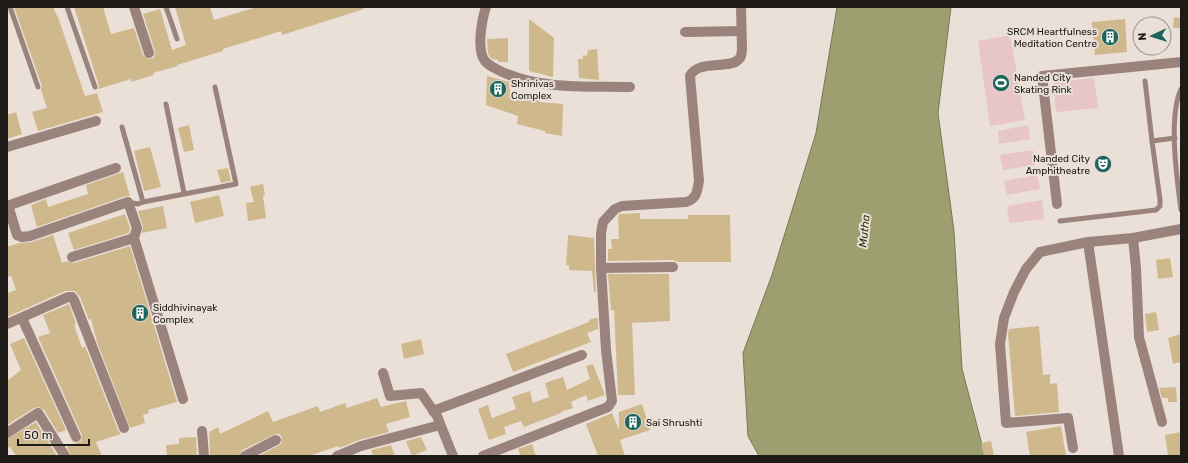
<svg xmlns="http://www.w3.org/2000/svg" width="1188" height="463" font-family="Rubik,sans-serif">
	<style>
		.green { fill: #e7c5c8 }
		.water { fill: #9e9f70; stroke: #787756 }
		.building { fill: #ceb88c }
		.lines { fill: none; stroke-linecap: round; stroke-linejoin: round }
		.lane { stroke: #99837c; stroke-width: 5 }
		.street { stroke: #99837c; stroke-width: 10 }
		.labels { text-anchor: middle; stroke-width: 4; stroke-linejoin: round; paint-order: stroke }
		.poi-label { font-size: 10px; fill: #1e1a18; stroke: #eae0d8; text-anchor: start }
		.water-label { font-size: 11px; font-style: italic; fill: #313009; stroke: #eae0d8 }
	</style>
	<rect width="100%" height="100%" fill="#eae0d8"/>
	<!-- green -->
	<g class="green">
		<polygon points="1010,35 1025,120 990,126 978,41"/>
		<polygon points="1094,78 1098,108 1056,112 1053,82"/>
		<polygon points="1028,125 1030,139 999,144 998,131"/>
		<polygon points="1033,150 1035,165 1003,170 1000,155"/>
		<polygon points="1037,175 1040,189 1007,195 1004,181"/>
		<polygon points="1042,200 1044,219 1009,223 1007,206"/>
	</g>
	<!-- water -->
	<polygon class="water" points="837,7 951,7 938,113 954,231 962,369 985,456 759,456 748,436 743,353 772,275 816,133"/>
	<!-- building -->
	<g class="building">
		<polygon points="14,7 53,7 59,20 85,96 97,93 103,112 38,131 32,112 47,108 41,90 42,86"/>
		<polygon points="74,7 103,7 111,34 134,28 143,55 148,59 154,58 155,51 143,14 160,9 172,50 186,45 175,7 210,7 214,20 257,7 363,7 364,9 282,35 281,31 223,49 223,51 177,65 178,66 153,73 154,75 131,82 131,79 98,89 99,86"/>
		<polygon points="1174,17 1181,18 1181,28 1173,28"/>
		<polygon points="529,19 554,38 553,77 529,71"/>
		<polygon points="1125,19 1127,52 1095,55 1092,22"/>
		<polygon points="508,38 508,62 498,62 498,60 492,59 488,54 487,39"/>
		<polygon points="597,49 599,80 579,78 578,59 583,59 583,55 587,56 588,50"/>
		<polygon points="487,76 509,82 510,93 539,98 539,102 563,104 562,136 545,133 545,131 517,124 518,116 486,105"/>
		<polygon points="16,112 22,134 7,139 7,115"/>
		<polygon points="189,125 194,150 184,152 178,128"/>
		<polygon points="150,147 161,187 144,191 134,151"/>
		<polygon points="228,168 231,181 221,183 217,170"/>
		<polygon points="123,172 130,196 126,196 37,227 31,205 46,199 48,207 88,194 86,185"/>
		<polygon points="263,184 265,195 263,196 266,218 248,221 246,203 254,202 250,187"/>
		<polygon points="219,195 224,216 195,223 190,202"/>
		<polygon points="163,206 167,228 142,233 143,226 138,211"/>
		<polygon points="640,213 640,219 688,219 688,215 730,215 731,262 677,262 673,260 608,261 608,249 612,249 611,239 619,239 618,216 620,214"/>
		<polygon points="125,214 130,228 129,233 74,250 68,233"/>
		<polygon points="53,235 62,263 67,261 74,263 130,246 177,402 148,410 149,413 143,415 145,423 130,428 97,342 91,319 89,320 80,297 75,291 65,291 7,317 7,293 16,290 11,276 7,277 7,247 19,243 32,242"/>
		<polygon points="568,235 594,238 596,292 594,292 592,271 569,270 569,265 566,265"/>
		<polygon points="1170,258 1173,277 1158,279 1156,260"/>
		<polygon points="608,274 669,274 670,321 632,323 635,395 618,395 614,310 611,310"/>
		<polygon points="69,304 76,324 74,325 82,348 85,346 118,430 121,434 96,442 102,456 71,456 67,447 81,441 82,435 38,337 50,333 43,315"/>
		<polygon points="1156,312 1159,330 1147,332 1145,314"/>
		<polygon points="595,318 598,318 598,329 587,333 591,342 513,372 506,354 589,322 589,320"/>
		<polygon points="1039,326 1043,375 1050,374 1050,384 1057,383 1059,412 1015,416 1008,334 1009,329"/>
		<polygon points="1181,334 1181,362 1173,364 1168,338"/>
		<polygon points="24,338 66,430 58,433 44,410 38,407 34,408 7,425 7,381 21,370 10,344"/>
		<polygon points="421,339 424,354 404,359 401,344"/>
		<polygon points="593,364 605,395 588,401 586,395 571,402 573,408 561,412 561,413 524,427 521,421 504,427 506,434 489,440 478,409 488,405 492,418 516,409 512,397 530,391 533,403 549,397 545,383 563,377 567,390 590,379 586,366"/>
		<polygon points="1176,387 1177,402 1168,402 1168,398 1162,398 1159,388"/>
		<polygon points="377,398 381,407 406,401 410,417 386,424 389,432 359,440 339,448 338,446 309,456 259,456 281,444 282,437 279,434 276,434 242,450 239,456 210,456 209,432 218,427 220,434 268,411 273,422 318,406 320,412 345,403 347,408"/>
		<polygon points="642,404 650,430 620,440 625,456 598,456 586,424 612,413 619,430 619,412"/>
		<polygon points="36,422 57,456 16,456 10,447 7,448 7,439"/>
		<polygon points="1061,426 1066,456 1030,456 1026,432"/>
		<polygon points="1181,432 1181,456 1168,456 1165,435"/>
		<polygon points="196,437 197,456 167,456 166,445 179,444 179,438"/>
		<polygon points="421,437 427,450 412,456 406,441"/>
		<polygon points="991,441 994,456 984,456 981,443"/>
		<polygon points="532,444 536,456 521,456 518,449"/>
		<polygon points="391,445 395,456 373,456 371,450"/>
	</g>
	<g class="lines">
		<!-- lane -->
		<g class="lane">
			<polyline points="10,7 38,87"/>
			<polyline points="67,7 95,87"/>
			<polyline points="166,7 177,39"/>
			<polyline points="1145,81 1152,141"/>
			<path d="M1181 89C1168 117 1177 179 1181 210"/>
			<polyline points="166,104 184,193"/>
			<polyline points="122,127 143,202 236,184 215,87"/>
			<polyline points="128,202 138,204 143,202"/>
			<polyline points="1060,221 1156,210 1160,206 1160,200 1152,141 1175,138"/>
		</g>
		<!-- street -->
		<g class="street">
			<polyline points="134,7 149,53"/>
			<path d="M486 7C482 19 476 50 485 61 489 66 495 68 500 71 541 90 587 86 630 87"/>
			<polyline points="685,32 741,31"/>
			<polyline points="7,147 96,121"/>
			<polyline points="1057,204 1042,76 1181,62"/>
			<polyline points="8,205 17,235 22,237 30,236 128,202 137,228 134,238 183,399"/>
			<polyline points="7,206 116,168"/>
			<polyline points="1133,238 1136,268 1139,337 1162,422"/>
			<polyline points="1088,242 1119,456"/>
			<polyline points="72,257 134,238"/>
			<polyline points="601,268 673,267"/>
			<polyline points="22,318 76,437"/>
			<polyline points="7,324 68,297 72,297 74,300 124,428"/>
			<polyline points="383,373 390,396 421,393 437,416 453,456"/>
			<polyline points="433,411 582,355"/>
			<polyline points="202,431 204,456"/>
			<polyline points="7,433 38,413 65,456"/>
			<polyline points="1073,448 1068,418 1006,423 1000,344 1004,318 1014,292 1026,269 1040,252 1088,242 1133,238 1181,229"/>
			<polyline points="245,456 276,440"/>
			<polyline points="337,456 361,446 440,425"/>
			<path d="M483 456 608 407 612 401 606 350 601 268V233L603 222 615 209 622 206 686 202C697 199 697 191 699 181L690 76C698 59 730 70 739 59 742 57 741 54 742 50L741 7"/>
		</g>
	</g>
	<!-- icons -->
	<defs>
		<symbol id="building-disc" viewBox="-11 -11 22 22"><circle r="9.5" fill="#1d655b" stroke="#eae0d8"/><path d="M-4-6H4V6H1V3H-1V6H-4ZM-2.5-4.3h1.7v1.8h-1.7ZM.8-4.3h1.7v1.8H.8ZM-2.5-1h1.7V.8h-1.7ZM.8-1h1.7V.8H.8Z" fill="#fff"/></symbol>
		<symbol id="stadium-disc" viewBox="-11 -11 22 22"><circle r="9.5" fill="#1d655b" stroke="#eae0d8"/><path d="M0-5a6.5 5 0 1 0 0 10a6.5 5 0 1 0 0-10ZM-3.5-1.8h7v3.6h-7Z" fill="#fff"/></symbol>
		<symbol id="theatre-disc" viewBox="-11 -11 22 22"><circle r="9.5" fill="#1d655b" stroke="#eae0d8"/><path d="M-5-5.5Q0-4 5-5.5V0Q5 5 0 6Q-5 5-5 0ZM-3.3-2.5H-1v1.5H-3.3ZM1-2.5H3.3v1.5H1ZM-2.8 1Q0 5.5 2.8 1Z" fill="#fff"/></symbol>
	</defs>
	<g fill-rule="evenodd">
		<use href="#building-disc" x="1100" y="27" width="20" height="20"/>
		<use href="#stadium-disc" x="991" y="73" width="20" height="20"/>
		<use href="#building-disc" x="488" y="79" width="20" height="20"/>
		<use href="#theatre-disc" x="1093" y="154" width="20" height="20"/>
		<use href="#building-disc" x="130" y="303" width="20" height="20"/>
		<use href="#building-disc" x="623" y="412" width="20" height="20"/>
	</g>
	<g class="labels">
		<!-- poi labels -->
		<g class="poi-label">
			<text x="1097" y="35" text-anchor="end">SRCM Heartfulness<tspan x="1097" dy="12">Meditation Centre</tspan></text>
			<text x="1014" y="81">Nanded City<tspan x="1014" dy="12">Skating Rink</tspan></text>
			<text x="511" y="87">Shrinivas<tspan x="511" dy="12">Complex</tspan></text>
			<text x="1090" y="162" text-anchor="end">Nanded City<tspan x="1090" dy="12">Amphitheatre</tspan></text>
			<text x="153" y="311">Siddhivinayak<tspan x="153" dy="12">Complex</tspan></text>
			<text x="646" y="426">Sai Shrushti</text>
		</g>
		<!-- water labels -->
		<g class="water-label">
			<text transform="translate(864 231) rotate(-84)" y="4">Mutha</text>
		</g>
	</g>
	<!-- border -->
	<rect width="1188" height="463" fill="none" stroke="#1e1a18" stroke-width="16"/>
	<!-- north arrow -->
	<g transform="translate(1152 36) rotate(266)"><circle r="19" fill="#eae0d8" stroke="#98918b"/>
	<path d="M0-3L7 15L0 10L-7 15Z" fill="#1d655b"/>
	<text y="-6" font-size="11" font-weight="bold" text-anchor="middle" fill="#1e1a18">N</text>
	</g>
	<!-- scale -->
	<path d="M18 439v6h71v-6" fill="none" stroke="#1e1a18" stroke-width="2"/>
	<text x="24" y="439" font-size="12" fill="#1e1a18" stroke="#eae0d8" stroke-width="3" paint-order="stroke">50 m</text>
</svg>
